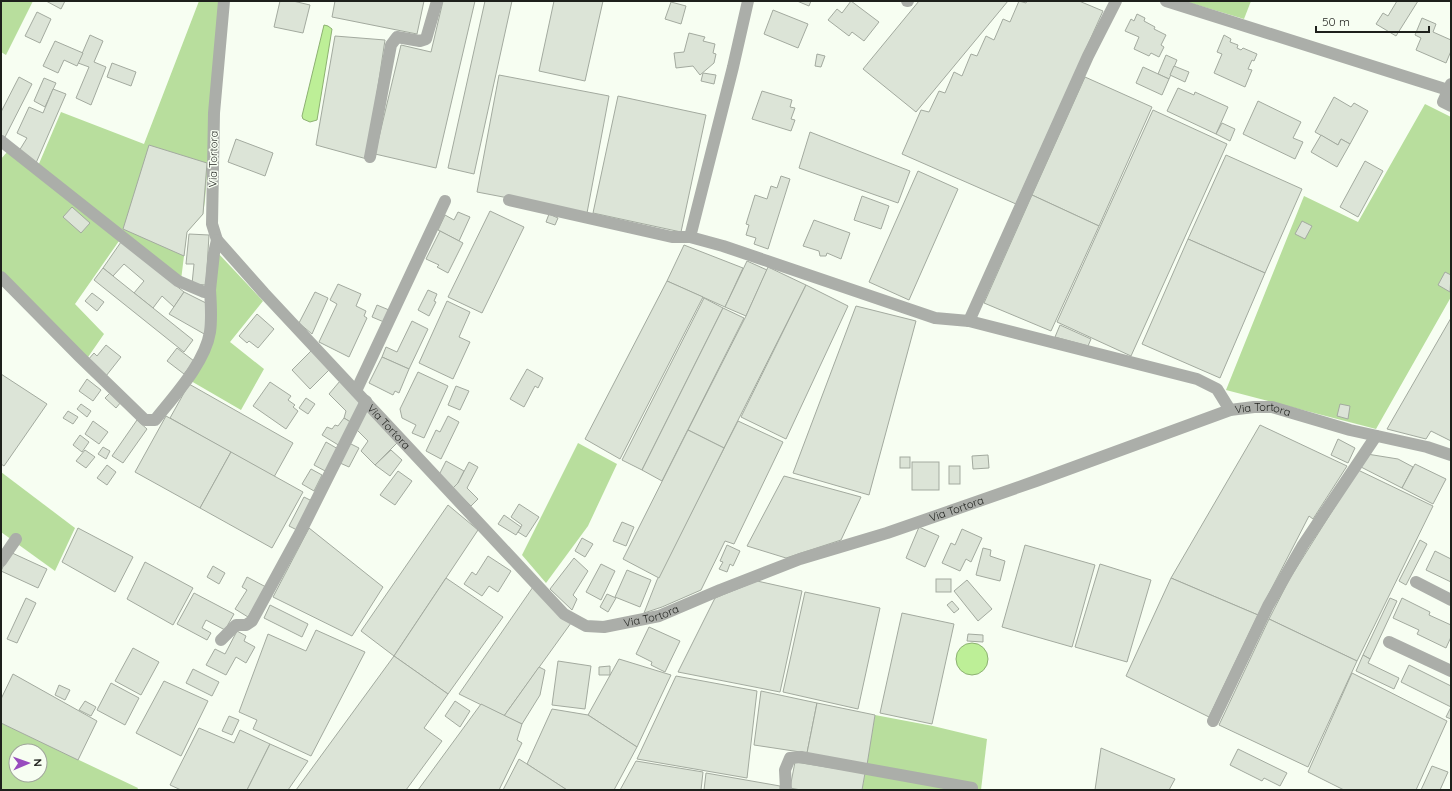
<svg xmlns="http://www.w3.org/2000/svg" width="1452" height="791" font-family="Quicksand,sans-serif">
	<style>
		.green { fill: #b8de9d; fill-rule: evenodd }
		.water { fill: #bdef97; stroke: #8db172 }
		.building { fill: #dce4d7; stroke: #a3aa9f }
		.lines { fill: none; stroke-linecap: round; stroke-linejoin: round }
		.minor { stroke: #abaea9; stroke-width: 12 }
		.labels { text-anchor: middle; stroke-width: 3; stroke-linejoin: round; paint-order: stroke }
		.street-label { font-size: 11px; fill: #1e201c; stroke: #f7fef2 }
	</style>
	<rect width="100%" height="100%" fill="#f7fef2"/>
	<!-- green -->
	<g class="green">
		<polygon points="1,1 33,1 6,55 1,52"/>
		<polygon points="199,1 220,1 205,200 203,214 187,232 181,280 38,166 61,112 144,144"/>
		<polygon points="1184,1 1251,1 1244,19"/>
		<polygon points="1425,104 1451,117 1451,297 1376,429 1226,390 1304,196 1358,222"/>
		<polygon points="7,152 119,241 75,304 104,334 86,360 1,271 1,159"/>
		<polygon points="217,252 263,301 230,342 264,369 241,410 191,381 206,354"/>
		<polygon points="578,443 617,464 588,526 546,583 522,555"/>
		<polygon points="1,472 75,528 55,571 1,532"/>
		<polygon points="875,715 933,726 987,739 981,790 862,790"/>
		<path d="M1 723 138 788 137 790H1ZM16 751H40V775H16Z"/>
	</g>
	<!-- water -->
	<g class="water">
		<polygon points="324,25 328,26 332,29 317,120 310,122 303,119 302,116"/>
		<circle cx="972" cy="659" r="16"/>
	</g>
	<!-- building -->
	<g class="building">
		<polygon points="46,1 65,1 61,9"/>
		<polygon points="280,1 293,1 310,5 303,33 274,27"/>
		<polygon points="335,1 424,1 417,34 332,17"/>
		<polygon points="443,1 475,1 436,168 375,154 401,45 431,52"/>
		<polygon points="485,1 512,1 474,174 448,168"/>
		<polygon points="554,1 603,1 585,81 539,71"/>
		<polygon points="797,1 811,1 809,6"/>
		<polygon points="851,1 879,22 864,41 852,32 849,36 828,20 837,9 842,13"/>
		<polygon points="919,1 1008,1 916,112 863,69"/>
		<polygon points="1019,1 1026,3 1027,1 1079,1 1103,11 1016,204 902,154 921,110 929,112 939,91 945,93 954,72 962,76 971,54 977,56 986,36 994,40 1003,19 1010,22"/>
		<polygon points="1397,1 1418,1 1396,36 1376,24 1383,13 1388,16"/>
		<polygon points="671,2 686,6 681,24 665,19"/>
		<polygon points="773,10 808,24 798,48 764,34"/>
		<polygon points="37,12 51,19 40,43 25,36"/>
		<polygon points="1137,14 1145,18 1144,21 1155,27 1154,29 1166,35 1161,45 1164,47 1159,57 1151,53 1149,56 1134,49 1139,37 1125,31 1131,19 1134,21"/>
		<polygon points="1422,18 1436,24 1433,32 1451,40 1451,51 1446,63 1416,50 1421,38 1415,35"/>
		<polygon points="689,33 705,37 703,41 715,44 713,53 716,54 714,63 700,75 693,66 676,68 674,53 684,52"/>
		<polygon points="90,35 103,41 94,62 106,67 91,105 76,98 89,67 78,63"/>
		<polygon points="1224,35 1231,39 1230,42 1238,45 1237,48 1241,50 1243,48 1257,54 1254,61 1252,60 1248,69 1252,70 1245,87 1214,73 1222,54 1217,52"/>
		<polygon points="335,36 385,40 367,159 316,145"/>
		<polygon points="55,41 83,53 77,66 64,60 58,73 43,66"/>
		<polygon points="817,54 825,56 821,67 815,66"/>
		<polygon points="1166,55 1177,60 1169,79 1158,74"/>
		<polygon points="112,63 136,72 131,86 107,77"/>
		<polygon points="1174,66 1189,72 1185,82 1170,75"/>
		<polygon points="1143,67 1169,79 1162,95 1136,83"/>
		<polygon points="703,73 716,75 714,84 701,81"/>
		<polygon points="499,75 609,96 587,213 477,192"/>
		<polygon points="19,77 32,84 5,137 1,135 1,112"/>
		<polygon points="1085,77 1152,107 1099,226 1032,195"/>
		<polygon points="44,78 56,83 45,107 34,101"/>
		<polygon points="1178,88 1194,95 1195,92 1228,107 1216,134 1167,111"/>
		<polygon points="53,89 66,94 36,163 19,151 27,138 17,133 29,107 43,113"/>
		<polygon points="762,91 792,100 790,107 795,108 791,119 795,120 791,131 752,119"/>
		<polygon points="618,96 706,115 681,232 593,213"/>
		<polygon points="1334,97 1351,107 1354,103 1368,111 1350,144 1341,139 1338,145 1315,132"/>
		<polygon points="1258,101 1301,122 1293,138 1303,142 1295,159 1243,134"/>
		<polygon points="1153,110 1227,144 1131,356 1057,322"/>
		<polygon points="1222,123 1235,129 1230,141 1216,134"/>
		<polygon points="810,132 910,171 898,203 799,168"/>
		<polygon points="1321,135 1338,145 1341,139 1350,144 1337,167 1311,152"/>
		<polygon points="236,139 273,153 265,176 228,162"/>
		<polygon points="149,145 207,163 203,214 187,232 184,256 123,229"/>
		<polygon points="1226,155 1302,189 1265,273 1188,239"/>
		<polygon points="1365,161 1383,171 1358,217 1340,207"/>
		<polygon points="918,171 958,189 909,300 869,282"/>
		<polygon points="781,176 790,179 768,249 754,244 756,238 746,235 749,225 746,224 755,195 767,199 771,186 777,188"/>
		<polygon points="1032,195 1099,226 1051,331 984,303"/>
		<polygon points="862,196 889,206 881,229 854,220"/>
		<polygon points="72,207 90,223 81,233 63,217"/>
		<polygon points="490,211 524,227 482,313 448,297"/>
		<polygon points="458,212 470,217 459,241 438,230 445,215 454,220"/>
		<polygon points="549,214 558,218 555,225 546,222"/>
		<polygon points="814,220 850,233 841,259 827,253 826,256 820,256 819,251 803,246"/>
		<polygon points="1302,221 1312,226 1305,239 1295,234"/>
		<polygon points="440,231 463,243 448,273 437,267 439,265 426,259"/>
		<polygon points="189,234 209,235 206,285 192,284 194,264 186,264"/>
		<polygon points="1188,239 1265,273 1220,378 1142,344"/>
		<polygon points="121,242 184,292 174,307 162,296 153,308 134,293 144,281 124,264 113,276 103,268"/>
		<polygon points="684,245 743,268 725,307 667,281"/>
		<polygon points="747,261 767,270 746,316 725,307"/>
		<polygon points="768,267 806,285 724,448 688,430 746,316"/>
		<polygon points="103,268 193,340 184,352 94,280"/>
		<polygon points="1445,272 1451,275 1450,292 1438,285"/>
		<polygon points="667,281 703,297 620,459 585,439"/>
		<polygon points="338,284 361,294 356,306 366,311 364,316 367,318 349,357 319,342 337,304 330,300"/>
		<polygon points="806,285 848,306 786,439 741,417"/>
		<polygon points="428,290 437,294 434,301 436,302 429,316 418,310"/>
		<polygon points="184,292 210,305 206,335 169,314"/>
		<polygon points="315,292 328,298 312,334 299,323"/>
		<polygon points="92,293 104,302 97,311 85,301"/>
		<polygon points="704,298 723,308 642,470 622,460"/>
		<polygon points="447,301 470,312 459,337 470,342 453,379 419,363"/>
		<polygon points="377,305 389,310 384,322 372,317"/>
		<polygon points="856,306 916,321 869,495 793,473"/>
		<polygon points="723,308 744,318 662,481 642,470"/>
		<polygon points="257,314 274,329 258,348 249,341 247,343 239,336"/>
		<polygon points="1451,318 1451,441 1431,431 1426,439 1387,429"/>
		<polygon points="412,321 428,329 409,369 382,357 386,347 397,352"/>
		<polygon points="1060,325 1091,339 1088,346 1055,337"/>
		<polygon points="106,345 121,357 106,376 87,361 94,353 97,356"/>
		<polygon points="177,348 194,361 184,374 167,361"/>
		<polygon points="312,350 330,369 310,389 292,370"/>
		<polygon points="382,357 409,369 399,393 395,391 393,395 369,383"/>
		<polygon points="527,369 543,378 538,388 535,386 524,407 510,399"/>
		<polygon points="418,372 448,386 424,438 412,433 416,425 402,418 400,409"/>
		<polygon points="1,374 47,404 4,466 1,464"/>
		<polygon points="87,379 101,390 93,401 79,391"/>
		<polygon points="340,381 362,403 352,423 344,418 346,411 329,394"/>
		<polygon points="270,382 291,396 288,400 295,405 293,407 298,411 286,429 253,406"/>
		<polygon points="189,384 293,443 274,477 170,418"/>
		<polygon points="456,386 469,391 460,410 448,405"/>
		<polygon points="110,393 121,402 116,408 105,398"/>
		<polygon points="306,398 315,404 308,414 299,408"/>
		<polygon points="81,404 91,411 87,417 77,409"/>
		<polygon points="1340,404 1350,406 1348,419 1337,416"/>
		<polygon points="366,409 397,443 375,465 361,451 368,441 356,429"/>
		<polygon points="68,411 78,417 73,424 63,418"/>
		<polygon points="166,416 231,452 200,508 135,472"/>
		<polygon points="448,416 459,422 441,459 426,451 436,430 440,432"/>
		<polygon points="344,418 352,423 340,446 322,435 327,427 332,429 335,425 338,426"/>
		<polygon points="137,420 147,429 123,463 112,456"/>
		<polygon points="93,421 108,432 99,444 85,434"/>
		<polygon points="738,421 783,442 734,544 725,541 701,590 662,607 644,613 657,580"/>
		<polygon points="1260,425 1347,466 1313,519 1309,516 1258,615 1171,578"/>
		<polygon points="688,430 724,448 659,578 623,559"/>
		<polygon points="80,435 89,442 82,452 73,445"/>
		<polygon points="1338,439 1355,448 1348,463 1331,455"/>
		<polygon points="326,442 338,449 327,472 314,465"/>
		<polygon points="349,443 359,448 349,467 340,463"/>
		<polygon points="103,447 110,451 106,459 98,454"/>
		<polygon points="85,450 95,457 86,468 76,461"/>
		<polygon points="391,450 402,460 390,476 375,465"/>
		<polygon points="231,452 303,492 272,548 200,508"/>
		<polygon points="1367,454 1398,459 1413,467 1402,488 1361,467"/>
		<polygon points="988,455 989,468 973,469 972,456"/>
		<rect x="900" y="457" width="10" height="11"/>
		<polygon points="446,461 464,471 458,483 453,488 439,475"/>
		<polygon points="469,462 478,467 467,488 478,499 471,506 453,488 458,483"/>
		<rect x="912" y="462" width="27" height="28"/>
		<polygon points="1415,464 1446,479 1433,504 1402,488"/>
		<polygon points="107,465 116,472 107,485 97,478"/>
		<rect x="949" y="466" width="11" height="18"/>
		<polygon points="311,469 322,475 314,491 302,484"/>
		<polygon points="1358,470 1433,506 1357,661 1269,619 1290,578"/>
		<polygon points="398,471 412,481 395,505 380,495"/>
		<polygon points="784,476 861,497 841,540 786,558 747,546"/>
		<polygon points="304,497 312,501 297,530 289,526"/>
		<polygon points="519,504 539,517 526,537 518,532 522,525 511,517"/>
		<polygon points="448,505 478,530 394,656 361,631"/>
		<polygon points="504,515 521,527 516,535 498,524"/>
		<polygon points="622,522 634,527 626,546 613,541"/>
		<polygon points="919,527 939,536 925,567 906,558"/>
		<polygon points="78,528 133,557 115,592 62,562"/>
		<polygon points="309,528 383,587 352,636 273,597"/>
		<polygon points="962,529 982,538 971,562 966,559 960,571 942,563 951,543 955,545"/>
		<polygon points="582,538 593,544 585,557 575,551"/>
		<polygon points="1420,540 1427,544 1406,585 1399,581"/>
		<polygon points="727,545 740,551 733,566 730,564 727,572 719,569 723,562 720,561"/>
		<polygon points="1025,545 1095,565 1072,647 1002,627"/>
		<polygon points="983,548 991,550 990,556 1005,561 1000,581 976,575"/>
		<polygon points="1435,551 1451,559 1451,582 1426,570"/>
		<polygon points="10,552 47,569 38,588 1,571"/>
		<polygon points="488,556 511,571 498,592 489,586 482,596 464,584 472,572 476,575"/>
		<polygon points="574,558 588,571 573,595 577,599 572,610 550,589"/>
		<polygon points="145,562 193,588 173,625 127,599"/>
		<polygon points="601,564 615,571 601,600 586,592"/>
		<polygon points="1100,564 1151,580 1127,662 1075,647"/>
		<polygon points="213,566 225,573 219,584 207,577"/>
		<polygon points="627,570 651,580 640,607 615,597"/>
		<polygon points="247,577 266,587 248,617 235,609 247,590 242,587"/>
		<polygon points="446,578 503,617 448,694 394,656"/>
		<polygon points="1171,578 1258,615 1209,717 1126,676"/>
		<rect x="936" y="579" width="15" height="13"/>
		<polygon points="967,580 992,609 978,621 954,591"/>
		<polygon points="757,581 802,591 780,692 678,672 715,598"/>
		<polygon points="533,587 571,623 504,716 459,694"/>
		<polygon points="805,592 880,608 858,709 783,692"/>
		<polygon points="194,593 234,614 225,630 206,620 202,628 211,633 207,640 177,624"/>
		<polygon points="607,594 616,598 608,612 600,607"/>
		<polygon points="26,598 36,603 17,643 7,639"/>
		<polygon points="1390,598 1397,601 1370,659 1363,655"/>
		<polygon points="1402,598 1430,612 1429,615 1451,625 1451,637 1446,648 1417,634 1419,630 1393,618"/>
		<polygon points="952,601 959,609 954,613 947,605"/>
		<polygon points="270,605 308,624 302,637 264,618"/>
		<polygon points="902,613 954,624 932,724 880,713"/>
		<polygon points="1269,619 1357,661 1308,767 1219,725"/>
		<polygon points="649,627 680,641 665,672 651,665 652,662 636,654"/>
		<polygon points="316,630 365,652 311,756 253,729 257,720 239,712 268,634 306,651"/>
		<polygon points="237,631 246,636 244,641 255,647 246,663 236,657 226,675 206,665 215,649 225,654"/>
		<polygon points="968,634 983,635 983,642 967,641"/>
		<polygon points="133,648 159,662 141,695 115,681"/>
		<polygon points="1363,655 1370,659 1368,663 1399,678 1394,689 1356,671"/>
		<polygon points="394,656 448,694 424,728 442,741 406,790 296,790"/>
		<polygon points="619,659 671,675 637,747 588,715"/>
		<polygon points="558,661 591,666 585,709 552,705"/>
		<polygon points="1409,665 1451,686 1451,707 1401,682"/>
		<polygon points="610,666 610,675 599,675 599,667"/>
		<polygon points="539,667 545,670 540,695 522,724 504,716"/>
		<polygon points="193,669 219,682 212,696 186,683"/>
		<polygon points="1352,673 1447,721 1416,790 1344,790 1308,772"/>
		<polygon points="13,674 97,721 78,760 1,723 1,699"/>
		<polygon points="676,676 757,691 747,778 637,759"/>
		<polygon points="164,681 208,701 181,756 136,733"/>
		<polygon points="111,683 139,698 125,725 97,710"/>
		<polygon points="59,685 70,690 65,700 55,695"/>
		<polygon points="761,691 817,703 807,753 754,745"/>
		<polygon points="85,701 96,707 91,716 79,710"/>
		<polygon points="455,701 470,711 460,727 445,716"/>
		<polygon points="817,703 875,715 867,765 807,753"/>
		<polygon points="481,704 522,724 517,740 522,743 499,790 418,790"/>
		<polygon points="1451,707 1451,719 1446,717"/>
		<polygon points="552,709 588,715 637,747 614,790 567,790 527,764"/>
		<polygon points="229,716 239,720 232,735 222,731"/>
		<polygon points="199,728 234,743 240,730 270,744 247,790 181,790 170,785"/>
		<polygon points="270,744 308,761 288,790 247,790"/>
		<polygon points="1101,748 1175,779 1169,790 1095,790"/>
		<polygon points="1238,749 1287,773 1280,786 1264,778 1262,781 1230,765"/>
		<polygon points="519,759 527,764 567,790 503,790"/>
		<polygon points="636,761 703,772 701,790 620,790"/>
		<polygon points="795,762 865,773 862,790 801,790 790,788"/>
		<polygon points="1432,766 1448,772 1440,790 1421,790"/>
		<polygon points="706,773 780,786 780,790 704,790"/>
	</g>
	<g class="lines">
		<!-- minor -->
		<g class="minor">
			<path id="s1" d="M224 1 214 113 212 224 217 240 264 293 564 614 586 626 604 627 659 616 720 590 800 559 887 533 939 515 1036 481 1230 410 1254 407H1272L1350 430 1427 447 1451 455"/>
			<polyline points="748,1 733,67 690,237 723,246 935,318 969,321 1197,379 1217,389 1230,410"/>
			<polyline points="907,1 908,1"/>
			<polyline points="1166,1 1448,90"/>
			<polyline points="1451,84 1443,102 1451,106"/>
			<polyline points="1,141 178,281 204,292 210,290 214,253 217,240"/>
			<polyline points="370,157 391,45 397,37 420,41 426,39 437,1"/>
			<polyline points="509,200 672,237 690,237"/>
			<path d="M1 277 80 357 145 420H155C174 396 205 363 210 332 212 318 211 304 210 290"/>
			<polyline points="969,321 1088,56 1116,1"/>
			<polyline points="356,391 445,201"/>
			<polyline points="1,561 16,539"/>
			<polyline points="1416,582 1451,600"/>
			<polyline points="221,640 236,625 246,625 252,621 301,531 366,401"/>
			<polyline points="1389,642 1451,671"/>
			<polyline points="1213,721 1268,606 1303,545 1376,436"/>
			<polyline points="786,790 785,770 790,758 801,757 972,788"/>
		</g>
	</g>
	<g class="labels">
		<!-- street labels -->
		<g class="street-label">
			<text transform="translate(213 159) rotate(-89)" y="4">Via Tortora</text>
			<text dy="4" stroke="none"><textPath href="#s1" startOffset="1490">Via Tortora</textPath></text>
			<text dy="4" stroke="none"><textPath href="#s1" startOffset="494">Via Tortora</textPath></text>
			<text dy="4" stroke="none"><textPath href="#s1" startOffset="1166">Via Tortora</textPath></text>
			<text dy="4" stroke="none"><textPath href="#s1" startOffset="842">Via Tortora</textPath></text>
		</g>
	</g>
	<!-- border -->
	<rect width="1452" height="791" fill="none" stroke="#1e201c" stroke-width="4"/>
	<!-- north arrow -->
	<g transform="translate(28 763) rotate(88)"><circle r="19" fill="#f7fef2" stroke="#a0a59c"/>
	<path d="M0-3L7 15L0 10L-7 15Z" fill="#984cbe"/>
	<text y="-6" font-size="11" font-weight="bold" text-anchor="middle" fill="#1e201c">N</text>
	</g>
	<!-- scale -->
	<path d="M1316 26v6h113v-6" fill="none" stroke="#1e201c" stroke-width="2"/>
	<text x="1322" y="26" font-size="12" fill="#1e201c" stroke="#f7fef2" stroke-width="3" paint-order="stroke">50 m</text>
</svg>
